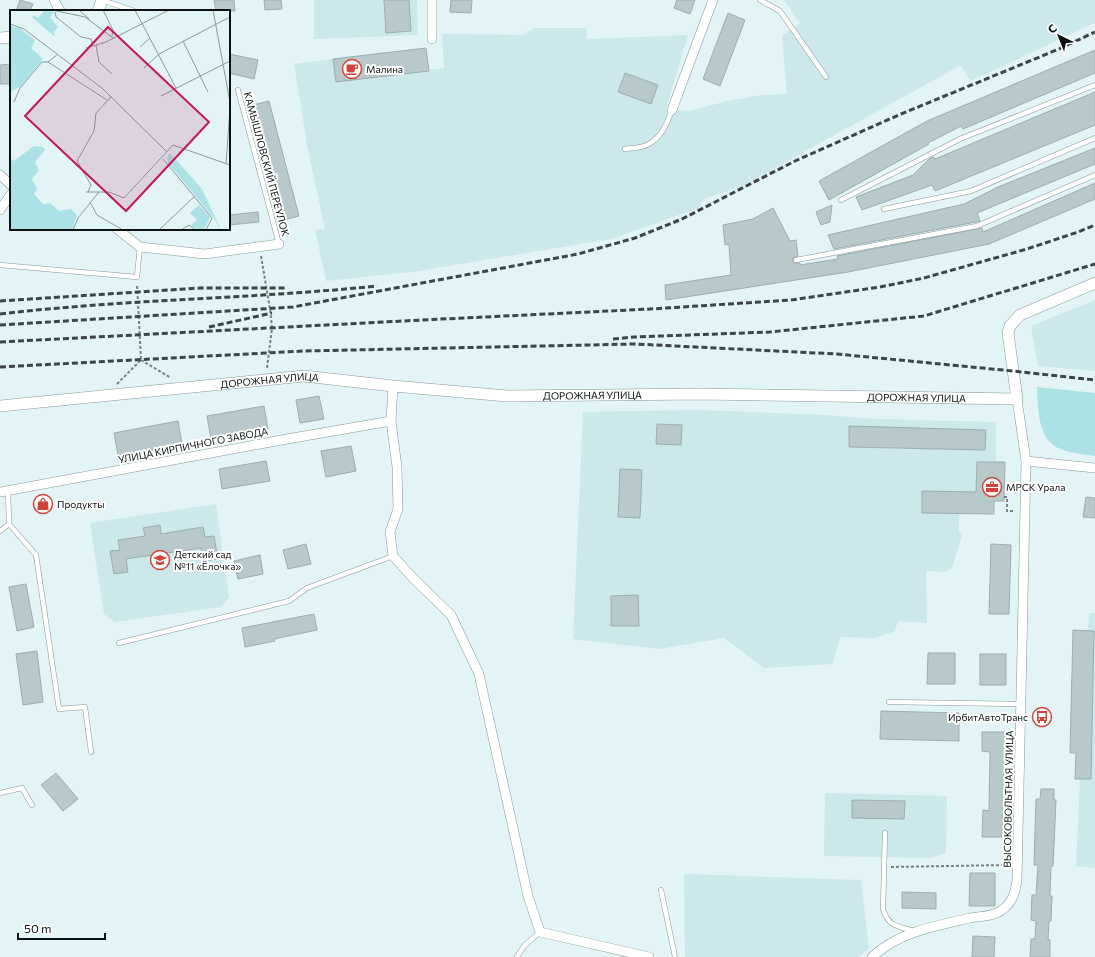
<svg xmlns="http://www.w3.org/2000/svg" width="1095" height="957" font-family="Commissioner,sans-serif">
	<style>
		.built { fill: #cde8ea }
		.green { fill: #ace1e5 }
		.building { fill: #b7c9ca; stroke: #9cadae }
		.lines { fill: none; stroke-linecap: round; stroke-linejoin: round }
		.service-casing { stroke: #869697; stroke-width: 5.5 }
		.minor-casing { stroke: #869697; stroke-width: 10 }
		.tertiary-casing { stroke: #869697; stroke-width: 12 }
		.path { stroke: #768282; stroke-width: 2; stroke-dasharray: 3 2; stroke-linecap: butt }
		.service { stroke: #fff; stroke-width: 4.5 }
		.minor { stroke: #fff; stroke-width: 9 }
		.tertiary { stroke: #fff; stroke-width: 11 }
		.rail { stroke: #3d4646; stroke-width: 3; stroke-dasharray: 6 3; stroke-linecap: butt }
		.labels { text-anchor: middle; stroke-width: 4; stroke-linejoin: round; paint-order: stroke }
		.poi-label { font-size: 10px; fill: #0b1111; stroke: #fff; text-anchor: start }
		.street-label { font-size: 10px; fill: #0b1111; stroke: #fff }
		.inset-road { fill: none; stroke: #8c999a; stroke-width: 1 }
		.view { fill: #c2185b; fill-opacity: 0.15; stroke: #c2185b; stroke-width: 2 }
		.inset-edge { fill: none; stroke: #0b1111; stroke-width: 2 }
	</style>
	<rect width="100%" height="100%" fill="#e2f4f5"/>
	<!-- built -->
	<g class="built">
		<polygon points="314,0 417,0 418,35 314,39"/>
		<polygon points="784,0 1095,0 1095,23 970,81 961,65 741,187 703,199 699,208 611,239 419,271 326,281 315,230 325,229 307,145 294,64 333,59 336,82 444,68 442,34 523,35 534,28 586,28 587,39 688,35 666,109 690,111 727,101 762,95 787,94 782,36 800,23"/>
		<polygon points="1095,300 1095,371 1038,366 1031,326"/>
		<polygon points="697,410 825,415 876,419 996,422 996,462 977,462 976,492 922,491 922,513 959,513 959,531 962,535 952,568 944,572 926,571 927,623 898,621 895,631 875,638 840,637 833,664 764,668 724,638 660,649 573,639 583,412"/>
		<polygon points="216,504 229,597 221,607 115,622 104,614 90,523"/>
		<polygon points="1089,613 1095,613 1095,868 1076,866 1080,779 1075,779 1076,753 1070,753 1073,630 1088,631"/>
		<polygon points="825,793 947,796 946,853 931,858 824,856"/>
		<polygon points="684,874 861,880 869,948 859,957 685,957"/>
	</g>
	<!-- green -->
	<path class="green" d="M1037 387 1095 393V456C1082 454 1067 453 1056 447 1037 435 1038 406 1037 387Z"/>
	<!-- building -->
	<g class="building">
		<polygon points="20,0 33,4 30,11 16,11"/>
		<polygon points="214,0 234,0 235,11 216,11"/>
		<polygon points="264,0 281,0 282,9 265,10"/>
		<polygon points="384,0 409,0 411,31 386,33"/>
		<polygon points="451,0 472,0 471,13 450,12"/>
		<polygon points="677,0 695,0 690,14 674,8"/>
		<polygon points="728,13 745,20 720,86 703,79"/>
		<polygon points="426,48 429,71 336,82 333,59"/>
		<polygon points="1095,50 1095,73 963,129 961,126 928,143 929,144 829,200 819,181 927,121"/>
		<polygon points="229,54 258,60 254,79 229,73"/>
		<polygon points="11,64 11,84 0,84 0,65"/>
		<polygon points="625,73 658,85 651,104 618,92"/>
		<polygon points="1095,92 1095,125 935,191 932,185 862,210 856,197 913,175 929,159 934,157 935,159"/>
		<polygon points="269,101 299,216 284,220 253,105"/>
		<polygon points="1095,148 1095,164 977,213 980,221 976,222 834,249 828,235 964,204 998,187"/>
		<polygon points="1095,183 1095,199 989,244 848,272 666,300 665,285 731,275 729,244 725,245 723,225 753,219 773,208 790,241 796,240 798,256 794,257 792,260 794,263 800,263 800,265 838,259 837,256 982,228 983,232"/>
		<polygon points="832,205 830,222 821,225 816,212"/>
		<polygon points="258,212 259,222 229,225 229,215"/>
		<polygon points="319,396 324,419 300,423 296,400"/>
		<polygon points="264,406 268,429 211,439 207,416"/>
		<polygon points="178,421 182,444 118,455 114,433"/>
		<polygon points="657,424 682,425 681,445 656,444"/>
		<polygon points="849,426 986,430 985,450 849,447"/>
		<polygon points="351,446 356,471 326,477 321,451"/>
		<polygon points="266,461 270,481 222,489 219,469"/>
		<polygon points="977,462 1005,462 1004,501 994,501 994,514 922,513 922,491 976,492"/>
		<polygon points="620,469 642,470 640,518 618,517"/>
		<polygon points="1086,497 1095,498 1095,518 1083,517"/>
		<polygon points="160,525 161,534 203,527 205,537 214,536 218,559 203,561 201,548 126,559 128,572 114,574 110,551 120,550 118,540 145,536 143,528"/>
		<polygon points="306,544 311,564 288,569 283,550"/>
		<polygon points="991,544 1011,545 1009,614 989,614"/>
		<polygon points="260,555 263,574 238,579 234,561"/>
		<polygon points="26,584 34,627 17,631 9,587"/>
		<polygon points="638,595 639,626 611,626 611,596"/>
		<polygon points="314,614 317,630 274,639 275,641 245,647 242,628"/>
		<polygon points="1073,630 1094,631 1091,779 1075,779 1076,753 1070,753"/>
		<polygon points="37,651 43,702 23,705 16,654"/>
		<polygon points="928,653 955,653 955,684 927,684"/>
		<rect x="980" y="654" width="26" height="31"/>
		<polygon points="881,711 959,713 959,741 880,739"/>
		<polygon points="982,732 1005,732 1002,837 982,837 983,810 989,811 990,752 982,751"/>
		<polygon points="56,773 78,799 63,811 41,785"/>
		<polygon points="1041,789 1054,789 1054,800 1056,800 1053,866 1051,866 1050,896 1052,896 1051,921 1049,921 1048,939 1050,940 1050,957 1030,957 1031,939 1035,939 1036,921 1031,920 1032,895 1036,895 1038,865 1034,865 1036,799 1040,799"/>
		<polygon points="852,800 905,801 904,819 852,818"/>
		<polygon points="970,873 995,873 995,906 969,906"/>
		<polygon points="902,892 936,893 936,909 902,908"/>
		<polygon points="973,936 995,937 994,957 972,957"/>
	</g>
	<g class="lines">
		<defs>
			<g id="service">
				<polyline points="102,0 134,11"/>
				<polyline points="760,0 780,11 826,77"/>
				<polyline points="238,90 279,244"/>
				<path d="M625 149C632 148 641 148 647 145 662 138 667 123 672 110"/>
				<polyline points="841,200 960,139 1095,85"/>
				<polyline points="884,209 971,191 1095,138"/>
				<polyline points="796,260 977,226 1095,175"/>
				<polyline points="0,265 137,277 140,247"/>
				<polyline points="9,524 36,555 59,709 85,707 91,752"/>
				<polyline points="0,531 9,524 8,491"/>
				<polyline points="119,643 289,601 307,588 393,556"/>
				<polyline points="889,702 1021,704"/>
				<polyline points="0,793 22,788 32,805"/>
				<path d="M885 833 883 909C888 927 900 927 915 931"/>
				<polyline points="661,890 675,957"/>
				<polyline points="517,957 524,946 540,932"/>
			</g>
			<g id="minor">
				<polyline points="54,0 60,11"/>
				<polyline points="432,39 432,0"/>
				<polyline points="672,110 713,0"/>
				<polyline points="0,175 11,185"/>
				<polyline points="0,210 11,194"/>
				<polyline points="117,229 140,247 205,254 279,244"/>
				<polyline points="393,386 391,421 397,467 398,509 390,532 393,556 413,578 451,615 479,674 528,896 540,932 649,957"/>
				<polyline points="1026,461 1095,468"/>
				<polyline points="0,492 287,439 391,421"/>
				<path d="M872 957C899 932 935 926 970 918 980 916 993 917 1002 910 1012 903 1015 893 1017 881L1026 461 1017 399"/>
			</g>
			<g id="tertiary">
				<polyline points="98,11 102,0"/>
				<polyline points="0,38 11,37"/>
				<path id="s1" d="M0 406 304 376 393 386 507 396 699 394 1017 399 1008 333 1010 326 1020 315 1095 283"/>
			</g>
		</defs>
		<!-- service casing -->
		<use href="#service" class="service-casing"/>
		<!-- minor casing -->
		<use href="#minor" class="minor-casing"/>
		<!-- tertiary casing -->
		<use href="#tertiary" class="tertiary-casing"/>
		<!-- path -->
		<g class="path">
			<polyline points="261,256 270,309 272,328 267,368"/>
			<polyline points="141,360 171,378"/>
			<polyline points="117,384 141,360 137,284"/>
			<polyline points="1004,497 1007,497 1007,511 1015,511"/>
			<polyline points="891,867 1007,865 1007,864"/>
		</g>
		<!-- service -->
		<use href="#service" class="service"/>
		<!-- minor -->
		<use href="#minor" class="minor"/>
		<!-- tertiary -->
		<use href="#tertiary" class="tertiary"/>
		<!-- rail -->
		<g class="rail">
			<polyline points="0,301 200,288 286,288"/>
			<path d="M0 314C126 299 251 299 377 286"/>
			<polyline points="0,325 293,307 578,254 635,238 682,219 795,161 901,114 1059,49 1095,32"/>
			<polyline points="209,327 272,313"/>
			<polyline points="613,339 634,337 770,332 924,316 1095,264"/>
			<polyline points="0,342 422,320 651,309 791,300 880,287 924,278 1027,249 1078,232 1095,225"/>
			<polyline points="0,367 304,351 635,344 837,354 1013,371 1095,380"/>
		</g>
	</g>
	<!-- icons -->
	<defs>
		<symbol id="cafe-ring" viewBox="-11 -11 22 22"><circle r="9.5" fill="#fff" stroke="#d14439" stroke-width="1.5"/><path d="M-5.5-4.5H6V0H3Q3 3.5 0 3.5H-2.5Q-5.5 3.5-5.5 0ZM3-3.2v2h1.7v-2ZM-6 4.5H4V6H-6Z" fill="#d14439"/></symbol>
		<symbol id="office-ring" viewBox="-11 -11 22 22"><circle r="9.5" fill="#fff" stroke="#d14439" stroke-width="1.5"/><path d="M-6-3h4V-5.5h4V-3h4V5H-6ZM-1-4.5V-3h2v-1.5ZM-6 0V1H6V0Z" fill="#d14439"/></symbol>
		<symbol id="shop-ring" viewBox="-11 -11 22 22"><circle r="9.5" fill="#fff" stroke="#d14439" stroke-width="1.5"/><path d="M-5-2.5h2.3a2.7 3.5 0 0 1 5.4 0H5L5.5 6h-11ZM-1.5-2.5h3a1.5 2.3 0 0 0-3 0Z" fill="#d14439"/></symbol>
		<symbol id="school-ring" viewBox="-11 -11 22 22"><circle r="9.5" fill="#fff" stroke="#d14439" stroke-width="1.5"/><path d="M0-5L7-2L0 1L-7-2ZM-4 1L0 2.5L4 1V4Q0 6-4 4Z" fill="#d14439"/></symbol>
		<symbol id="bus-ring" viewBox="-11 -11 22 22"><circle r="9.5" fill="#fff" stroke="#d14439" stroke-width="1.5"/><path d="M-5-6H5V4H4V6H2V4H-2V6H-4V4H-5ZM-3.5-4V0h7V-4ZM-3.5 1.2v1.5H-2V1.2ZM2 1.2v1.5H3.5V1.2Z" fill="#d14439"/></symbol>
	</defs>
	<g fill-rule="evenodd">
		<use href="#cafe-ring" x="341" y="58" width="22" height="22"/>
		<use href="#office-ring" x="981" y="476" width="22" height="22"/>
		<use href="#shop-ring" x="32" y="493" width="22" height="22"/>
		<use href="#school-ring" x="149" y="549" width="22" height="22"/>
		<use href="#bus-ring" x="1031" y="706" width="22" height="22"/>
	</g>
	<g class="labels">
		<!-- poi labels -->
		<g class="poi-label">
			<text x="366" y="73">Малина</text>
			<text x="1006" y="491">МРСК Урала</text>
			<text x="57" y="508">Продукты</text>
			<text x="174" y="558">Детский сад<tspan x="174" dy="12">№11 «Ёлочка»</tspan></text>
			<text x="1028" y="721" text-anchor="end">ИрбитАвтоТранс</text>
		</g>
		<!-- street labels -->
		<g class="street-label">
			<text transform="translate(267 164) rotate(75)" y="4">КАМЫШЛОВСКИЙ ПЕРЕУЛОК</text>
			<text dy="4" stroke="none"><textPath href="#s1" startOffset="271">ДОРОЖНАЯ УЛИЦА</textPath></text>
			<text dy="4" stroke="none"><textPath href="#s1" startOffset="595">ДОРОЖНАЯ УЛИЦА</textPath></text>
			<text dy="4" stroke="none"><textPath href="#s1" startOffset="919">ДОРОЖНАЯ УЛИЦА</textPath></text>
			<text transform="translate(193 445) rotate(-11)" y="4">УЛИЦА КИРПИЧНОГО ЗАВОДА</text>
			<text transform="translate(1008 799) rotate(-89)" y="4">ВЫСОКОВОЛЬТНАЯ УЛИЦА</text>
		</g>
	</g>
	<!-- overview -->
	<g transform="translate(10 10)">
		<rect width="220" height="220" fill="#e2f4f5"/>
		<path d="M35 0 44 2 40 7 48 17 44 22 45 27 22 7 24 5 28 8ZM0 16 9 18 25 30 21 38 33 49 10 77 0 82ZM24 136 33 137 35 140 25 152 29 160 22 169 27 179 24 184 33 194 40 193 49 201 61 199 67 205 62 220H0V148L4 151ZM160 143 192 179 211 220 203 207 158 153 157 148ZM189 195 200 207 194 220H186L181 215 187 210 180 203Z" fill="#ace1e5"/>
		<path class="inset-road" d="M42 0 75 7 103 28M69 0 79 9M93 0 103 20 102 26M125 0 166 78M203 0 220 92M45 2 46 7 71 27 81 29 83 36M0 14 14 19 93 79 157 142M173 31 198 82M86 35 89 52 102 64M130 37 140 28M76 38 96 32 159 0M48 44 38 52 97 90M134 58 149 44 220 7M151 86 220 51M4 92 10 78 32 52H38M153 149 202 208 196 220M216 154 220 99M76 182H99L114 188 163 135 220 155M78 182 81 175 67 151 84 121 86 103 101 87M80 192 87 205 113 220M63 220 68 208 89 182M149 220 185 186M171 220 179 215 185 220"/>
		<path class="view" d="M98 17 199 112 116 201 15 106Z"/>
		<rect width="220" height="220" class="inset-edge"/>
	</g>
	<!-- north arrow -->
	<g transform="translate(1059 36) rotate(317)" stroke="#ffffff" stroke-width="3" paint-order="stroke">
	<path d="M0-3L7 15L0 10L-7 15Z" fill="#0b1111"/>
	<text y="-6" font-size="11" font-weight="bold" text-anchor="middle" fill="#0b1111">С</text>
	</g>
	<!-- scale -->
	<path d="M18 933v6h87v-6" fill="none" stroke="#0b1111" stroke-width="2"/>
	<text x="24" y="933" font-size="12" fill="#0b1111" stroke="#ffffff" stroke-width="3" paint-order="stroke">50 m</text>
</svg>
